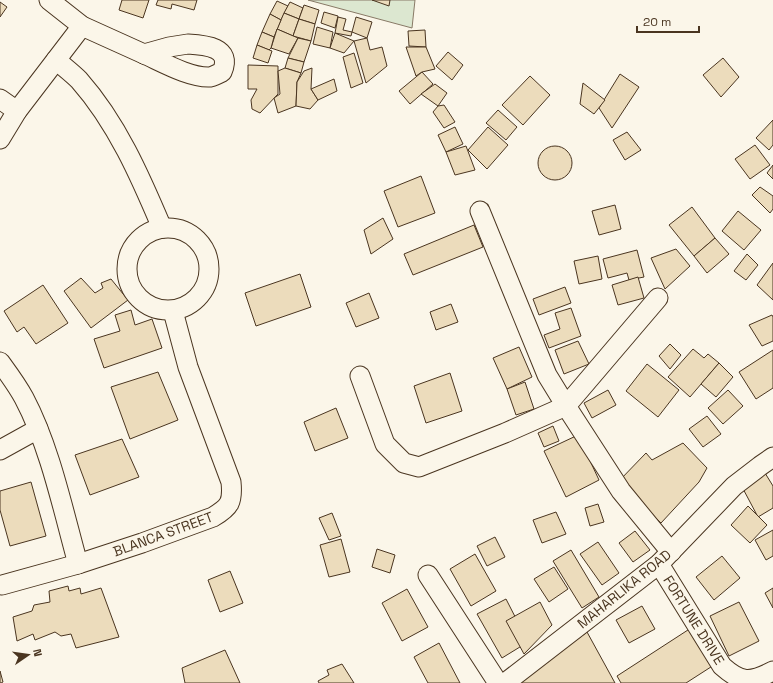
<svg xmlns="http://www.w3.org/2000/svg" width="773" height="683" font-family="'Space Grotesk',sans-serif">
	<style>
		.green { fill: #dce7d0; stroke: #887966 }
		.building { fill: #ecdcbc; stroke: #4a3520 }
		.lines { fill: none; stroke-linecap: round; stroke-linejoin: round }
		.minor-casing { stroke: #4a3520; stroke-width: 21 }
		.minor { stroke: #fbf6e9; stroke-width: 19 }
		.labels { text-anchor: middle; stroke-width: 3; stroke-linejoin: round; paint-order: stroke }
		.street-label { font-size: 14px; fill: #4a3520; stroke: #fbf6e9 }
	</style>
	<rect width="100%" height="100%" fill="#fbf6e9"/>
	<!-- green -->
	<polygon class="green" points="308,0 415,0 412,28"/>
	<!-- building -->
	<g class="building">
		<polygon points="122,0 149,0 143,18 119,10"/>
		<polygon points="158,0 197,0 194,10 172,4 171,9 156,5"/>
		<polygon points="372,0 390,0 389,6"/>
		<polygon points="277,1 288,6 281,20 270,14"/>
		<polygon points="0,2 7,7 0,17"/>
		<polygon points="290,2 303,8 299,19 284,13"/>
		<polygon points="304,5 319,10 315,24 299,19"/>
		<polygon points="324,12 338,16 335,28 321,23"/>
		<polygon points="284,13 299,19 293,36 277,29"/>
		<polygon points="270,14 281,20 274,37 262,32"/>
		<polygon points="338,17 346,19 343,30 352,32 351,36 335,33"/>
		<polygon points="356,17 372,22 367,38 352,32"/>
		<polygon points="299,19 315,24 311,41 293,36"/>
		<polygon points="317,27 333,32 330,48 313,44"/>
		<polygon points="277,29 298,38 289,54 271,48"/>
		<polygon points="425,30 426,47 409,46 408,31"/>
		<polygon points="262,32 274,37 271,48 269,50 257,45"/>
		<polygon points="335,33 354,41 344,53 330,48"/>
		<polygon points="298,38 311,41 304,62 288,58"/>
		<polygon points="367,38 370,50 382,47 387,66 366,83 354,41"/>
		<polygon points="257,45 272,51 268,63 253,58"/>
		<polygon points="406,47 426,47 435,69 422,72 416,76"/>
		<polygon points="448,52 463,65 452,80 436,66"/>
		<polygon points="354,53 363,83 351,88 343,57"/>
		<polygon points="288,58 304,62 301,73 285,68"/>
		<polygon points="723,58 739,77 721,97 703,75"/>
		<polygon points="248,65 278,66 278,94 260,113 252,109 251,100 257,89 248,89"/>
		<polygon points="285,68 301,73 297,82 296,106 278,113 274,98 280,94 278,71"/>
		<polygon points="312,68 311,89 318,100 310,109 296,106 297,82 304,71"/>
		<polygon points="422,72 433,84 410,104 399,91"/>
		<polygon points="620,74 639,87 612,128 599,108"/>
		<polygon points="530,76 550,95 523,125 502,105"/>
		<polygon points="334,79 337,91 318,100 311,89"/>
		<polygon points="583,83 605,100 594,114 580,104"/>
		<polygon points="435,84 447,93 438,106 421,94"/>
		<polygon points="444,105 455,122 444,128 433,112 438,106"/>
		<polygon points="498,110 517,127 506,140 486,123"/>
		<polygon points="773,120 773,145 769,150 756,138"/>
		<polygon points="455,127 463,144 446,152 438,135"/>
		<polygon points="488,127 508,145 487,169 468,150"/>
		<polygon points="627,132 641,150 625,160 613,140"/>
		<polygon points="755,145 770,165 750,179 735,159"/>
		<circle cx="555" cy="163" r="17"/>
		<polygon points="466,146 475,170 455,175 446,152"/>
		<polygon points="773,165 773,179 767,173"/>
		<polygon points="421,176 435,213 398,227 384,191"/>
		<polygon points="760,187 773,196 773,209 770,213 752,195"/>
		<polygon points="615,205 621,229 599,235 592,211"/>
		<polygon points="692,207 715,238 694,256 669,225"/>
		<polygon points="738,211 761,230 744,250 722,231"/>
		<polygon points="383,218 393,239 371,254 364,230"/>
		<polygon points="474,225 483,247 413,275 404,254"/>
		<polygon points="715,238 729,254 707,273 694,256"/>
		<polygon points="676,249 690,266 665,289 651,258"/>
		<polygon points="637,250 644,277 629,280 627,273 608,278 603,259"/>
		<polygon points="747,254 758,265 746,280 734,271"/>
		<polygon points="598,256 602,279 579,284 574,261"/>
		<polygon points="773,263 773,300 757,285"/>
		<polygon points="300,274 311,307 256,326 245,293"/>
		<polygon points="638,277 644,298 618,305 612,285"/>
		<polygon points="81,278 95,293 103,288 101,283 111,279 128,300 91,328 64,291"/>
		<polygon points="43,285 68,323 36,344 24,327 17,332 4,311"/>
		<polygon points="565,287 571,303 539,315 533,299"/>
		<polygon points="369,293 379,318 356,327 346,303"/>
		<polygon points="451,304 458,322 436,330 430,312"/>
		<polygon points="571,308 581,336 549,348 544,335 560,329 555,313"/>
		<polygon points="131,310 135,325 152,319 162,348 104,368 94,339 120,331 115,315"/>
		<polygon points="772,315 773,317 773,341 762,346 749,325"/>
		<polygon points="578,341 589,364 564,374 555,350"/>
		<polygon points="670,344 681,355 670,369 659,356"/>
		<polygon points="519,347 532,377 507,389 493,358"/>
		<polygon points="693,349 704,358 708,354 719,363 690,397 668,377"/>
		<polygon points="773,350 773,388 756,399 739,372"/>
		<polygon points="719,363 733,377 716,397 701,384"/>
		<polygon points="647,364 679,390 658,417 626,391"/>
		<polygon points="158,372 178,420 130,439 111,387"/>
		<polygon points="450,373 462,411 426,423 414,386"/>
		<polygon points="525,382 534,409 516,415 507,389"/>
		<polygon points="608,390 616,405 592,418 584,403"/>
		<polygon points="728,390 743,406 723,424 708,408"/>
		<polygon points="336,408 348,438 315,451 304,422"/>
		<polygon points="707,416 721,434 703,447 689,429"/>
		<polygon points="553,426 559,441 544,447 538,433"/>
		<polygon points="578,435 599,480 566,497 544,451"/>
		<polygon points="122,439 139,477 90,495 75,455"/>
		<polygon points="683,443 707,468 699,482 661,523 618,482 646,453 652,460"/>
		<polygon points="765,473 773,486 773,508 758,517 741,485"/>
		<polygon points="31,482 46,536 10,546 0,510 0,491"/>
		<polygon points="598,504 604,522 590,526 585,508"/>
		<polygon points="748,506 767,525 750,543 731,525"/>
		<polygon points="556,512 566,534 542,543 533,520"/>
		<polygon points="332,513 341,536 329,540 319,518"/>
		<polygon points="773,530 773,556 766,560 755,540"/>
		<polygon points="635,531 650,550 633,562 619,543"/>
		<polygon points="495,537 505,557 487,566 477,546"/>
		<polygon points="341,539 350,572 329,577 320,545"/>
		<polygon points="598,542 619,573 602,585 580,554"/>
		<polygon points="377,549 395,555 390,573 372,567"/>
		<polygon points="571,550 599,597 582,608 553,561"/>
		<polygon points="475,554 496,591 471,606 450,569"/>
		<polygon points="722,556 740,578 714,600 696,577"/>
		<polygon points="554,567 568,589 549,602 534,579"/>
		<polygon points="230,571 243,603 220,612 208,580"/>
		<polygon points="68,586 69,591 80,588 81,594 101,588 119,637 76,648 71,634 61,636 55,632 35,640 33,634 17,641 13,617 32,611 34,605 50,602 49,591"/>
		<polygon points="773,588 773,608 765,593"/>
		<polygon points="407,589 428,627 402,641 382,603"/>
		<polygon points="506,599 528,642 502,658 477,614"/>
		<polygon points="540,602 552,625 524,654 506,621"/>
		<polygon points="739,602 759,641 729,656 710,616"/>
		<polygon points="642,606 655,629 629,643 616,620"/>
		<polygon points="691,628 714,665 686,683 621,683 617,676"/>
		<polygon points="587,632 615,683 518,683"/>
		<polygon points="439,643 460,683 428,683 414,657"/>
		<polygon points="225,650 240,683 185,683 182,668"/>
		<polygon points="342,664 354,683 319,683 318,681 329,675 327,670"/>
		<polygon points="0,671 3,682 1,683 0,683"/>
	</g>
	<g class="lines">
		<defs>
			<g id="minor">
				<polyline points="49,0 82,26 144,54"/>
				<path d="M188 44C205 45 233 47 222 72 218 74 214 76 210 77 190 78 162 62 144 54L169 47Z"/>
				<path d="M56 60C64 67 72 73 79 80 117 123 140 176 162 228"/>
				<polyline points="0,99 17,111"/>
				<polyline points="0,139 17,111 82,26"/>
				<polyline points="480,211 547,375 566,406 621,491 671,552"/>
				<circle cx="168" cy="269" r="41"/>
				<path d="M0 362C8 373 17 385 24 398 50 447 63 510 78 564"/>
				<polyline points="360,376 385,444 404,463 419,467 505,433 566,406 658,298"/>
				<polyline points="0,450 38,429"/>
				<path d="M659 564 722 666C741 683 750 683 773 671"/>
				<polyline points="428,575 498,683"/>
				<path d="M2 585 78 564 142 543 213 517C230 507 233 502 231 482L188 367 173 311"/>
				<polyline points="505,683 659,564 734,486 760,466 773,457"/>
			</g>
		</defs>
		<!-- minor casing -->
		<use href="#minor" class="minor-casing"/>
		<!-- minor -->
		<use href="#minor" class="minor"/>
	</g>
	<g class="labels">
		<!-- street labels -->
		<g class="street-label">
			<text transform="translate(163 534) rotate(-20)" y="5">BLANCA STREET</text>
			<text transform="translate(624 589) rotate(-39)" y="5">MAHARLIKA ROAD</text>
			<text transform="translate(694 620) rotate(58)" y="5">FORTUNE DRIVE</text>
		</g>
	</g>
	<!-- north arrow -->
	<g transform="translate(28 655) rotate(77)" stroke="#fbf6e9" stroke-width="3" paint-order="stroke">
	<path d="M0-3L7 15L0 10L-7 15Z" fill="#4a3520"/>
	<text y="-6" font-size="11" font-weight="bold" text-anchor="middle" fill="#4a3520">N</text>
	</g>
	<!-- scale -->
	<path d="M637 26v6h62v-6" fill="none" stroke="#4a3520" stroke-width="2"/>
	<text x="643" y="26" font-size="12" fill="#4a3520" stroke="#fbf6e9" stroke-width="3" paint-order="stroke">20 m</text>
</svg>
